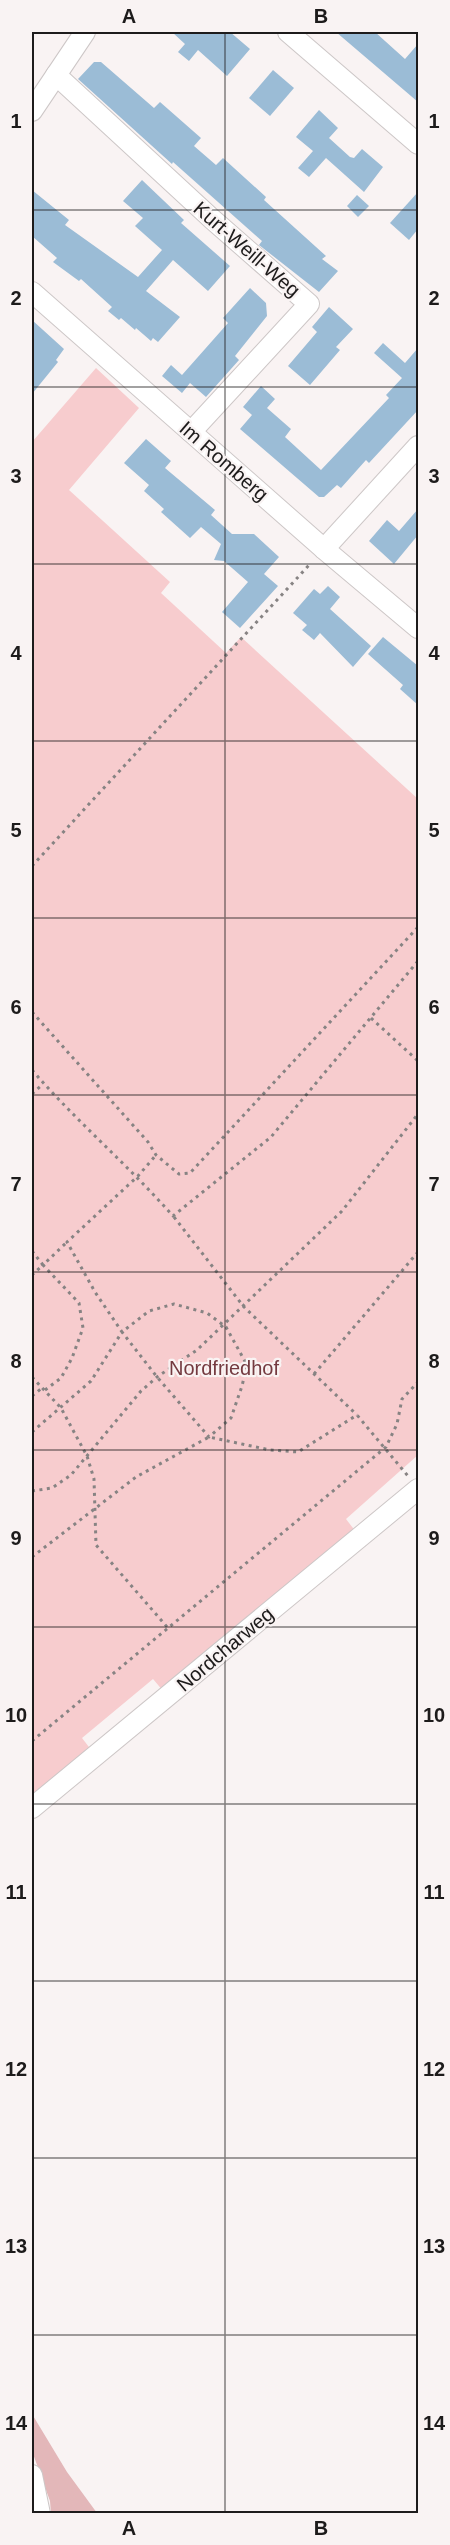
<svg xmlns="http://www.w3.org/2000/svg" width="450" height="2545" font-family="Arial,sans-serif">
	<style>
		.green { fill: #f7ccce }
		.forest { fill: #e3b7b9 }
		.building { fill: #9bbcd6 }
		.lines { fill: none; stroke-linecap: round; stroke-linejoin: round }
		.minor-casing { stroke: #cdc7c7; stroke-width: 22 }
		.path { stroke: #878383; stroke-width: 3; stroke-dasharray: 3 4.5; stroke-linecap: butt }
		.minor { stroke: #fff; stroke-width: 20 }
		.grid { fill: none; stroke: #1d1b1b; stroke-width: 1.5; stroke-opacity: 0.55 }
		.labels { text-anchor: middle; stroke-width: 4.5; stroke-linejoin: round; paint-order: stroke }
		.street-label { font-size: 20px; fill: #1d1b1b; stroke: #f9f3f3 }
		.park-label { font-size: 20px; fill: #743a40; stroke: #f9f3f3 }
		.neatline { fill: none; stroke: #1d1b1b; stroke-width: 2 }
		.grid-label { font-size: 20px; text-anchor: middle; font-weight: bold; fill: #1d1b1b }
	</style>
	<rect width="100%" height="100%" fill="#f9f3f3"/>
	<!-- green -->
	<polygon class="green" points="96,368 139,408 69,490 170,582 161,593 226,653 241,637 418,799 418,1455 346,1519 356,1532 164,1692 153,1679 82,1738 92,1751 32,1802 32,442"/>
	<!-- forest -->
	<polygon class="forest" points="32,2414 67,2472 97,2513 51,2513 50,2501 32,2451"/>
	<!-- building -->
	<g class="building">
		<polygon points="172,32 230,32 250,49 227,76 198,50 189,61 178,52 185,44"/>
		<polygon points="336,32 375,32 405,59 418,44 418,102"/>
		<polygon points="94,62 101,62 154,108 160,102 201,138 194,146 216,165 223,158 266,197 264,200 326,256 322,259 338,271 319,292 259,245 262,241 254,234 173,162 172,164 78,79"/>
		<polygon points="273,70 294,88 270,116 249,98"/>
		<polygon points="319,110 338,128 329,138 350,157 354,158 362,149 383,167 364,192 326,158 309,177 298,168 313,151 296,137"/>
		<polygon points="142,180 184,220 181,223 230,266 208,291 173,260 146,291 180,317 158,342 153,338 151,341 136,328 135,330 121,318 119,320 108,311 112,307 81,279 79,281 53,262 57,258 32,236 32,190 69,220 65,225 138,277 162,250 135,226 143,218 123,201"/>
		<polygon points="418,192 418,229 409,240 390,223"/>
		<polygon points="357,195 369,206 358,217 347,206"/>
		<polygon points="250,288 266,303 267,316 235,356 239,360 206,397 190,383 182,393 162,376 171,365 182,375 228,323 223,318"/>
		<polygon points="329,307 353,329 336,347 340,350 310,385 288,366 317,332 312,327"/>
		<polygon points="32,320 64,349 56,360 58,362 32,394"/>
		<polygon points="383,343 405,363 418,348 418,410 369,463 366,460 341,488 337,485 324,497 319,497 240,429 252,415 243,407 261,386 275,399 267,408 291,429 285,437 321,470 389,398 386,395 402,378 374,353"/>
		<polygon points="146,439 171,461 165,468 215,510 211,515 232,534 254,534 279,557 264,574 278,586 240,628 222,612 248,582 224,561 214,560 221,544 201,527 190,538 161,512 164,509 144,491 149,485 124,463"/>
		<polygon points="418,509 418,535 394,564 369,541 387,520 399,531"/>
		<polygon points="328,586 340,597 330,609 371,646 353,667 320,633 314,640 302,630 307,625 293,613 314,589 320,594"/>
		<polygon points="383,637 418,666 418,705 400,689 403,685 368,654"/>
	</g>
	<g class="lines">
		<defs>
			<g id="minor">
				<polyline points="288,32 418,144"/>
				<polyline points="56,75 212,219 309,304 191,432"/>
				<polyline points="32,111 85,32"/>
				<polyline points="32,292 324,549 418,628"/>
				<polyline points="324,549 418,446"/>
				<polyline points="32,1808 418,1489"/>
				<polyline points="32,2475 40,2514"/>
			</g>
		</defs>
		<!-- minor casing -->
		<use href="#minor" class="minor-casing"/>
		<!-- path -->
		<g class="path">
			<polyline points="32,866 311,563"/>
			<polyline points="32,1012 148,1142 156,1155 179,1174 190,1173 418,927"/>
			<polyline points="371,1018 418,1061"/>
			<path d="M32 1070C76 1121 128 1165 173 1216L271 1137 418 961"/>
			<polyline points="32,1094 43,1084"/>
			<polyline points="174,1217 244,1307 357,1415"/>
			<polyline points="32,1251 43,1265 32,1275"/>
			<polyline points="314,1374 418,1252"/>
			<polyline points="32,1377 61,1408 87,1456 94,1479 96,1545 168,1628"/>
			<polyline points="45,1390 61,1378 72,1358 83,1328 79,1303 43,1265 67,1242"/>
			<polyline points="32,1396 42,1388"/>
			<polyline points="32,1432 91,1381 122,1332 157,1377 209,1437 231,1418 242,1386 247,1365 226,1327 207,1313 174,1304 149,1311 122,1332 95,1292 67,1242 138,1176 156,1155"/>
			<polyline points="32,1491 52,1488 71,1475 141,1391 157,1377 197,1350 342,1211 418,1114"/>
			<polyline points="32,1557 136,1477 209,1437 270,1450 298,1452 357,1415 408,1476"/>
			<polyline points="32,1741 386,1447 397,1424 402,1399 418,1382"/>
		</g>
		<!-- minor -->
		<use href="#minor" class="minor"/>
	</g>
	<!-- grid -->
	<path class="grid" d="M225 32V2514M32 210H418M32 387H418M32 564H418M32 741H418M32 918H418M32 1095H418M32 1272H418M32 1450H418M32 1627H418M32 1804H418M32 1981H418M32 2158H418M32 2335H418"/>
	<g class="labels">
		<!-- street labels -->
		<g class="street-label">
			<text transform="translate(247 249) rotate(41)" y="7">Kurt-Weill-Weg</text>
			<text transform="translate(224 461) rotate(41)" y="7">Im Romberg</text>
			<text transform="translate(225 1649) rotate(-40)" y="7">Nordcharweg</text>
		</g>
		<!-- park labels -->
		<g class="park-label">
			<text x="224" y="1375">Nordfriedhof</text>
		</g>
	</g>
	<!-- border -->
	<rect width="450" height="2545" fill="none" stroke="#f9f3f3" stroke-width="66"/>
	<rect x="33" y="33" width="384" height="2479" class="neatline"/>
	<g class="grid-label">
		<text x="129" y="23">A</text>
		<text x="321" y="23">B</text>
		<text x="16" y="128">1</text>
		<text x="434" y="128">1</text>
		<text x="16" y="305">2</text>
		<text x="434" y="305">2</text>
		<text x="16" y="483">3</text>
		<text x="434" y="483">3</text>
		<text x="16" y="660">4</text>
		<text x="434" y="660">4</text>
		<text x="16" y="837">5</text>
		<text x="434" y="837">5</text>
		<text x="16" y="1014">6</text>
		<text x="434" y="1014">6</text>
		<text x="16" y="1191">7</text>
		<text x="434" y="1191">7</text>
		<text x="16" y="1368">8</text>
		<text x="434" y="1368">8</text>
		<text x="16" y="1545">9</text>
		<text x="434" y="1545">9</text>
		<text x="16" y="1722">10</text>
		<text x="434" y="1722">10</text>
		<text x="16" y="1899">11</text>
		<text x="434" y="1899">11</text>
		<text x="16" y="2076">12</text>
		<text x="434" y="2076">12</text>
		<text x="16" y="2253">13</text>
		<text x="434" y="2253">13</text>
		<text x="16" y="2430">14</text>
		<text x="434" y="2430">14</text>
		<text x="129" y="2535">A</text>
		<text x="321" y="2535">B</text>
	</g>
</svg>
